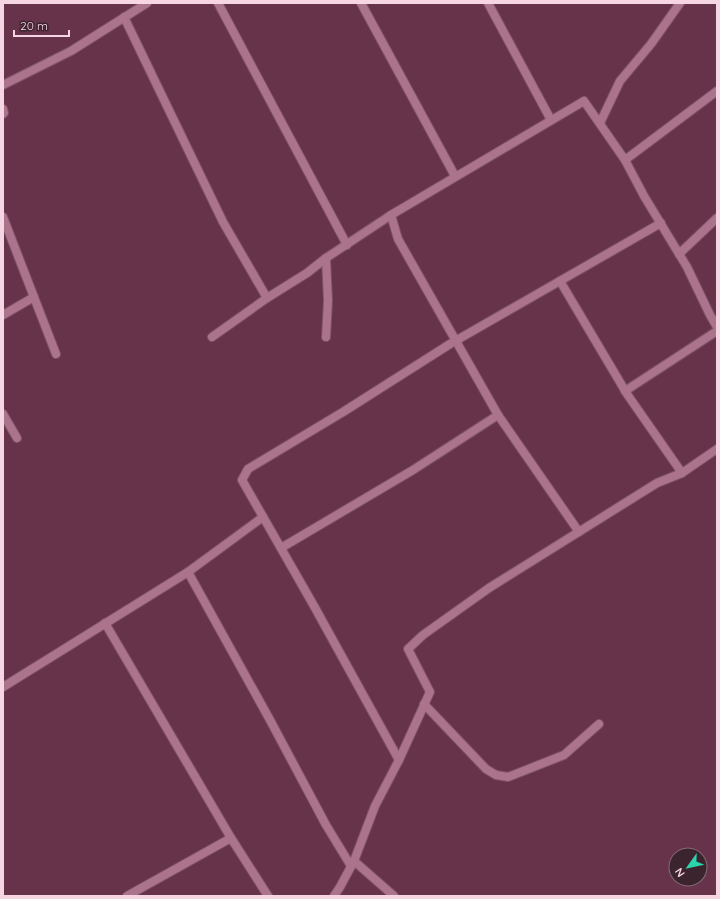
<svg xmlns="http://www.w3.org/2000/svg" width="720" height="899" font-family="Quicksand,sans-serif">
	<style>
		.lines { fill: none; stroke-linecap: round; stroke-linejoin: round }
		.street-casing { stroke: #7d5266; stroke-width: 10 }
		.street { stroke: #ac738c; stroke-width: 8 }
	</style>
	<rect width="100%" height="100%" fill="#66334b"/>
	<g class="lines">
		<defs>
			<g id="street">
				<polyline points="218,3 347,245"/>
				<polyline points="361,3 455,176"/>
				<polyline points="488,3 551,120"/>
				<polyline points="124,17 223,222 267,298"/>
				<polyline points="3,85 71,51 147,3"/>
				<polyline points="3,109 4,113 3,114"/>
				<polyline points="600,123 620,81 651,44 680,3"/>
				<polyline points="625,160 717,91"/>
				<polyline points="391,215 398,239 498,415 579,532"/>
				<polyline points="3,217 56,354"/>
				<polyline points="679,254 717,218"/>
				<polyline points="326,258 328,301 326,337"/>
				<polyline points="560,281 627,394 682,473"/>
				<polyline points="3,315 34,297"/>
				<polyline points="212,337 267,298 307,273 326,258 391,215 584,101 625,160 644,196 687,267 710,315 717,327"/>
				<polyline points="625,391 717,331"/>
				<polyline points="3,414 17,438"/>
				<polyline points="281,548 413,470 498,415"/>
				<polyline points="188,572 270,720 326,825 351,866"/>
				<polyline points="105,623 231,838 268,896"/>
				<polyline points="3,687 188,572 263,517"/>
				<polyline points="424,704 486,769 496,775 508,777 564,755 599,724"/>
				<polyline points="399,760 314,606 242,480 248,469 343,412 450,344 661,223"/>
				<polyline points="354,861 394,896"/>
				<polyline points="127,896 231,838"/>
				<polyline points="334,896 340,887 354,861 375,806 399,760 430,692 408,649 423,635 489,588 657,483 682,473 717,449"/>
			</g>
		</defs>
		<!-- street casing -->
		<use href="#street" class="street-casing"/>
		<!-- street -->
		<use href="#street" class="street"/>
	</g>
	<!-- border -->
	<rect width="720" height="899" fill="none" stroke="#f6d6e3" stroke-width="8"/>
	<!-- north arrow -->
	<g transform="translate(688 867) rotate(237)"><circle r="19" fill="#3c242f" stroke="#866b77"/>
	<path d="M0-3L7 15L0 10L-7 15Z" fill="#2ad5ac"/>
	<text y="-6" font-size="11" font-weight="bold" text-anchor="middle" fill="#f6d6e3">N</text>
	</g>
	<!-- scale -->
	<path d="M14 30v6h55v-6" fill="none" stroke="#f6d6e3" stroke-width="2"/>
	<text x="20" y="30" font-size="12" fill="#f6d6e3" stroke="#3c242f" stroke-width="3" paint-order="stroke">20 m</text>
</svg>
